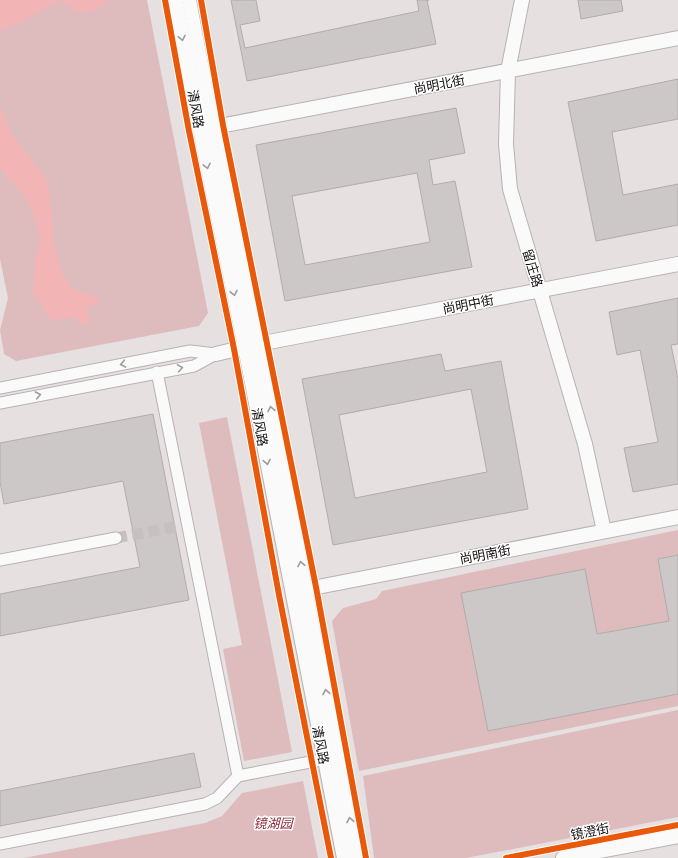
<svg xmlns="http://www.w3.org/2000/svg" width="678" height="858" font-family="Spectral,'Noto Sans SC',serif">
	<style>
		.green { fill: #debcbd }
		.water { fill: #f3b4b6 }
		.building { fill: #cdc8c8; stroke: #b2acac; fill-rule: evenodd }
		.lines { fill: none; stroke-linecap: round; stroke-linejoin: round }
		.minor-tunnel { stroke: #c6c0c0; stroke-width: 11; stroke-dasharray: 11 5.5; stroke-linecap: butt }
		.minor-casing { stroke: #b8b2b3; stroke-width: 13 }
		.tertiary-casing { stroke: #b8b2b3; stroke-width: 16 }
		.minor { stroke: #fbfafa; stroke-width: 11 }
		.tertiary { stroke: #fbfafa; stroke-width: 14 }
		.cycleway-casing { stroke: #fff; stroke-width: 8 }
		.cycleway { stroke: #e8590c; stroke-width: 6 }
		.oneway { stroke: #9e9c9c }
		.labels { text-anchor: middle; stroke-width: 3; stroke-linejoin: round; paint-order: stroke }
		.street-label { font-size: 13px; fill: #120e0e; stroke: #fff }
		.park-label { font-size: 13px; font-style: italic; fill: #8d2836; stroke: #fff }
	</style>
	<rect width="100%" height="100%" fill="#e6e0e0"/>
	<!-- green -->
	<g class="green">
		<polygon points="0,0 147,0 208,313 199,326 16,361 4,354 0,330 8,298 0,259"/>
		<polygon points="227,417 292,752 244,761 223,649 242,645 199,423"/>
		<polygon points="678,530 678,706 359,771 332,621 343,608 376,599 382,591"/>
		<polygon points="678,710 678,817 466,858 374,858 363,776"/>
		<polygon points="303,781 318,858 24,858 205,823 222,816 242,793"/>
	</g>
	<!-- water -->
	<g class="water">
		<path d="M0 0H108C99 10 85 17 73 9 64 3 68 1 56 1L50 7 44 8 22 22 8 27 0 31Z"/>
		<polygon points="0,106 11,133 47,180 50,197 55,251 63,274 69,285 79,292 95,296 101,303 87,308 91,322 82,325 74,317 52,320 33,294 36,254 40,237 35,218 27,199 0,168"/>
	</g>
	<!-- building -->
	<g class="building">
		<polygon points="231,0 256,0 260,21 240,25 245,48 419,11 417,0 429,0 427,0 436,44 247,81"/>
		<polygon points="578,0 621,0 623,11 581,19"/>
		<polygon points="678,79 678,119 612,132 623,195 678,184 678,225 596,241 568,102"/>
		<path d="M456 108 465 153 429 160 433 185 455 181 472 267 285 301 256 145ZM417 173 430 242 305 265 292 196Z"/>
		<polygon points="678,298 678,344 671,345 678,379 678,484 633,492 624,448 658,442 640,350 617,355 609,312"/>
		<path d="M441 354 445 371 501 361 528 509 333 545 302 379ZM471 389 487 472 355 498 339 415Z"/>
		<polygon points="153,414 189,600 0,636 0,594 140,567 123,481 4,504 0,482 0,443"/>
		<polygon points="678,555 678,694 488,731 461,593 585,569 597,634 669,621 658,559"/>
		<polygon points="194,753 201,787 0,826 0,791"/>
	</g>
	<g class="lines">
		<!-- minor-tunnel -->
		<polyline class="minor-tunnel" points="116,538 179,526"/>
		<defs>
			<g id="minor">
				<polyline points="0,388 190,351 216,354"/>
				<polyline points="0,403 194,366 216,354"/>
				<polyline points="0,560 116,538"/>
				<polyline points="238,776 331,758"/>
				<polyline points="0,844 205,804 217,798 238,776 157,372"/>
			</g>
			<g id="tertiary">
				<polyline points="175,0 200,130 245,347 344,858"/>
				<polyline points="189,0 213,127 258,344 357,858"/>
				<polyline points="522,0 508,71 506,144 510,189 585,444 604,531"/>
				<polyline points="204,129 678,38"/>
				<polyline points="216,354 258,344 678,264"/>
				<polyline points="297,591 678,517"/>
				<polyline points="563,858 678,836"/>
			</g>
		</defs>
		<!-- minor casing -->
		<use href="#minor" class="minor-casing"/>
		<!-- tertiary casing -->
		<use href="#tertiary" class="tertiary-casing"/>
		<!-- minor -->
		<use href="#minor" class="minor"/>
		<!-- tertiary -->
		<use href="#tertiary" class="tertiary"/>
		<defs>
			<g id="cycleway">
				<polyline points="165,0 189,131 234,349 279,595 331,858"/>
				<polyline points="201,0 223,125 316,587 366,858"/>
				<polyline points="506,858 678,825"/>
			</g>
		</defs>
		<!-- cycleway casing -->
		<use href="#cycleway" class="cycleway-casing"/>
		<!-- cycleway -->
		<use href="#cycleway" class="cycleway"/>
	</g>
	<!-- one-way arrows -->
	<defs><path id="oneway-chevron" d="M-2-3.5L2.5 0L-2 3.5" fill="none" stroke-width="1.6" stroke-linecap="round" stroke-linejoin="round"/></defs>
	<g class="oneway">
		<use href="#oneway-chevron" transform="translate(182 38) rotate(79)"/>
		<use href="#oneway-chevron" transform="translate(207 166) rotate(78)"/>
		<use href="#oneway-chevron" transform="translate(234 293) rotate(78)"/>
		<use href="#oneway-chevron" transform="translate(123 364) rotate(169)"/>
		<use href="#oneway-chevron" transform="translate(180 368) rotate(-10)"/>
		<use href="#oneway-chevron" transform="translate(38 395) rotate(-11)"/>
		<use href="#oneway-chevron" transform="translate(271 409) rotate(-101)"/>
		<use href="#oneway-chevron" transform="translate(267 462) rotate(79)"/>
		<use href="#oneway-chevron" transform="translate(301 564) rotate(-101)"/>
		<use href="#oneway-chevron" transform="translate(326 692) rotate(-101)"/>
		<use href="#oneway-chevron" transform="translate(350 820) rotate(-101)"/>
	</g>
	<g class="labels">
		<!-- street labels -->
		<g class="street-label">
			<text transform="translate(439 84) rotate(-11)" y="5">尚明北街</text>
			<text transform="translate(196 109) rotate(80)" y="5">清风路</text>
			<text transform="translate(533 268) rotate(73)" y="5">留庄路</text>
			<text transform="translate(468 304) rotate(-11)" y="5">尚明中街</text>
			<text transform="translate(260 427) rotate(80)" y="5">清风路</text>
			<text transform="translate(485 554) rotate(-11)" y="5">尚明南街</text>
			<text transform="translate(321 745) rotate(79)" y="5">清风路</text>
			<text transform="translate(590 831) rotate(-11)" y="5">镜澄街</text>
		</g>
		<!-- park labels -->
		<g class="park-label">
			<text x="273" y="828">镜湖园</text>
		</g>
	</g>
</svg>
